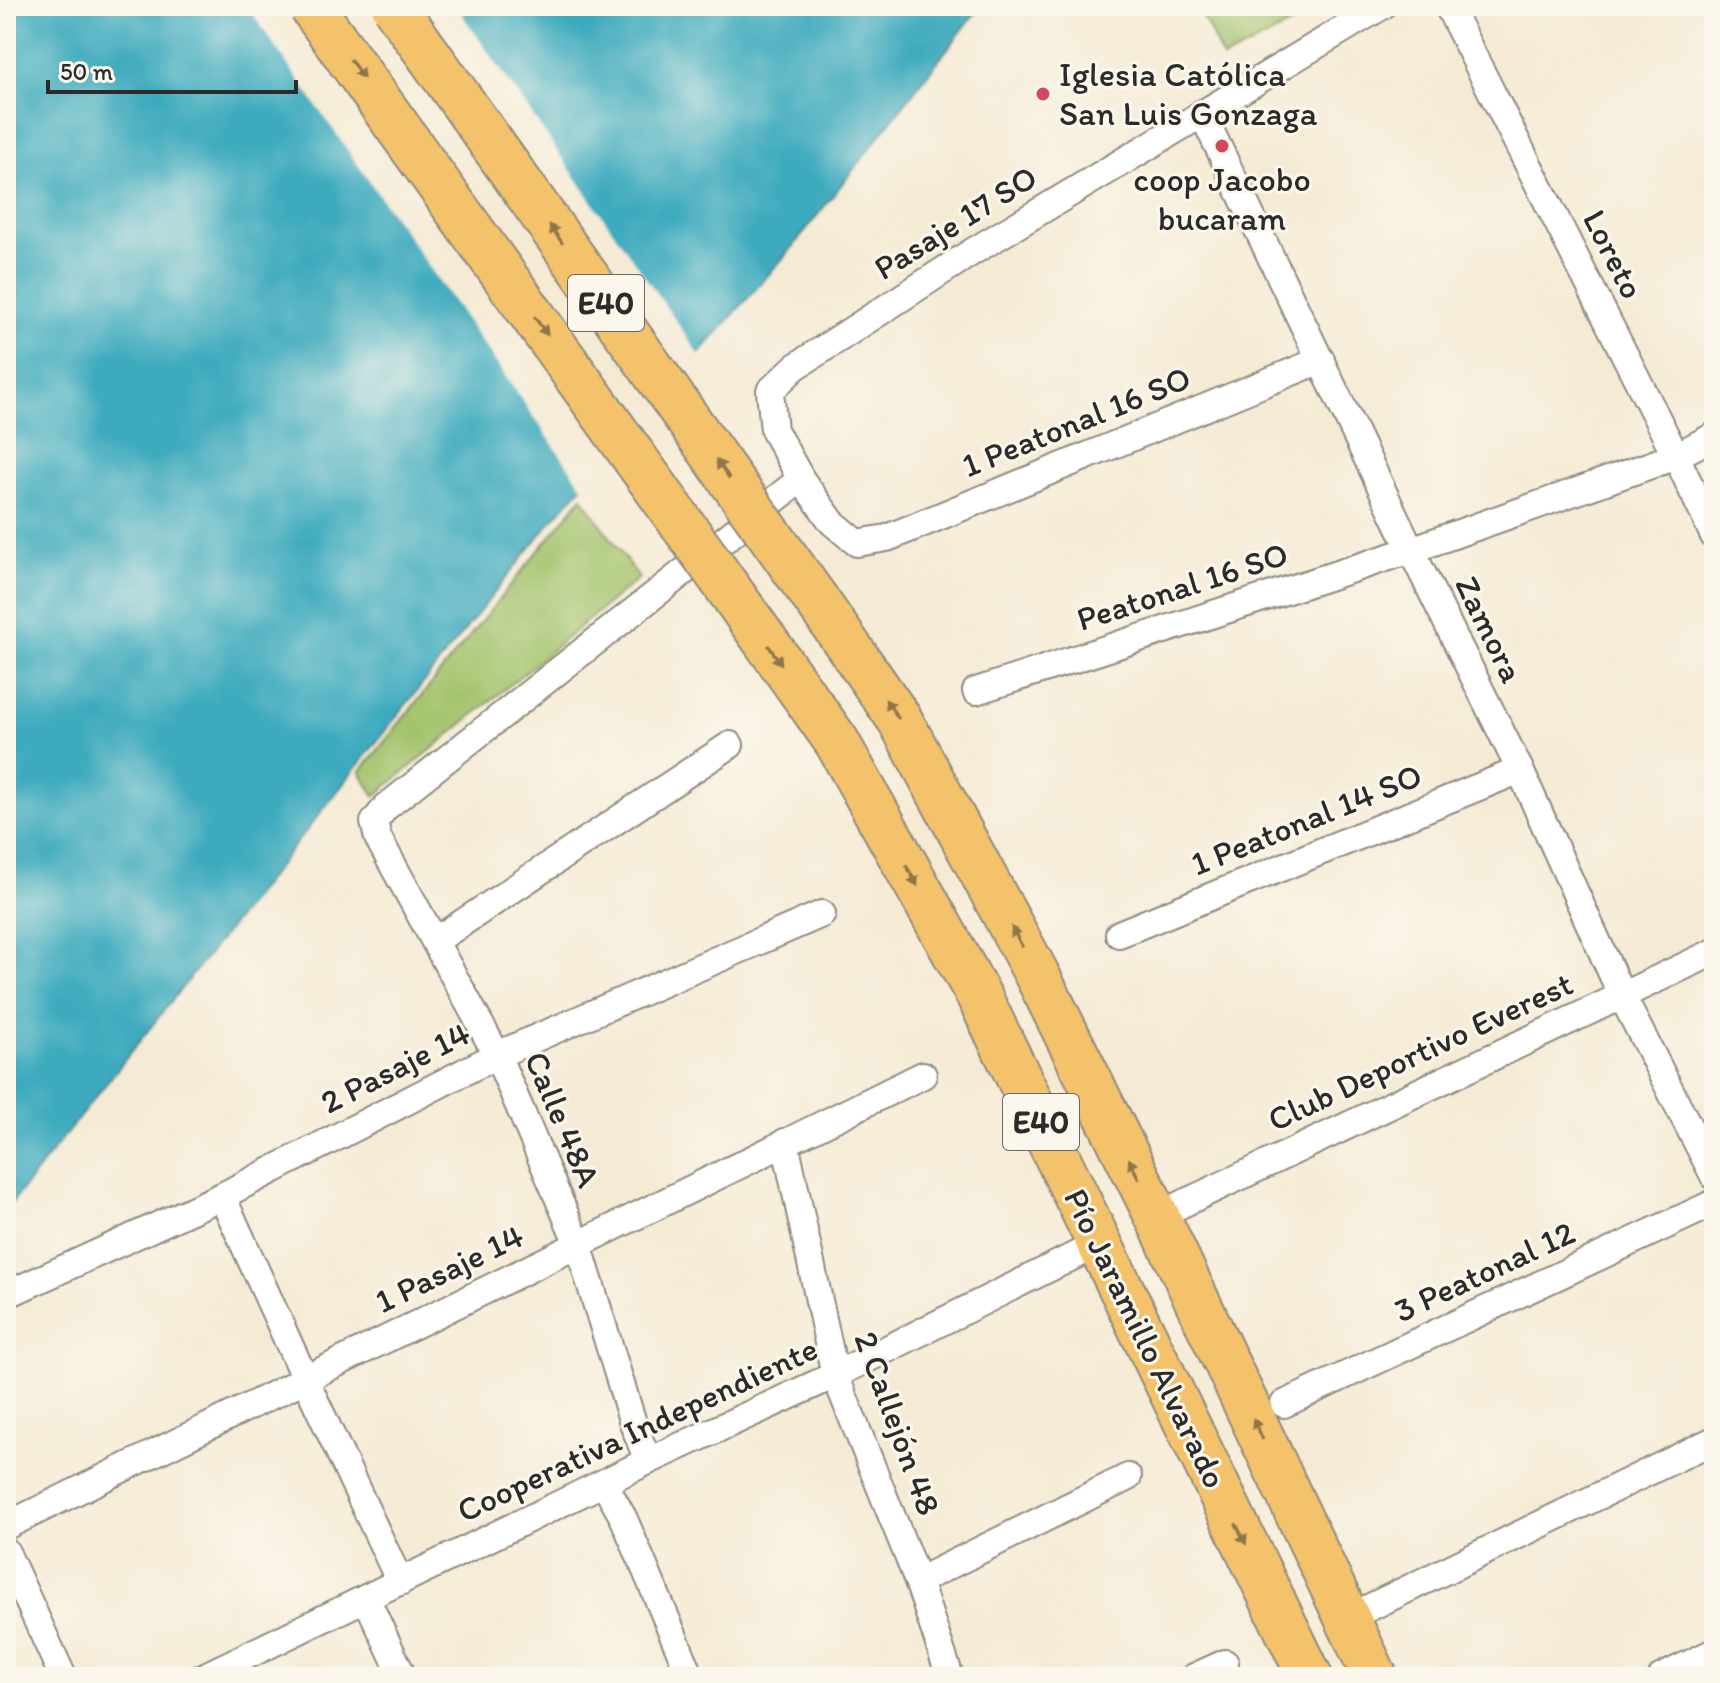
<svg xmlns="http://www.w3.org/2000/svg" width="1720" height="1683" font-family="Itim,sans-serif">
	<style>
		.green { fill: #a2c26a; stroke: #66764a; stroke-width: 2 }
		.water { fill: #3eaabe; stroke: #346a74; stroke-width: 2 }
		.pier { fill: #f5ebd5 }
		.lines { fill: none; stroke-linecap: round; stroke-linejoin: round }
		.street-casing { stroke: #908b80; stroke-width: 30 }
		.highway-casing { stroke: #908b80; stroke-width: 48 }
		.street { stroke: #fff; stroke-width: 26 }
		.highway { stroke: #f3c26a; stroke-width: 44 }
		.highway-bridge-casing { stroke: #908b80; stroke-width: 48; stroke-linecap: butt }
		.highway-bridge { stroke: #f3c26a; stroke-width: 44 }
		.oneway { fill: #8f764a }
		.poi-dot { fill: #d1495b; stroke: #fbf7ec; stroke-width: 3 }
		.labels { text-anchor: middle; stroke-width: 6; stroke-linejoin: round; paint-order: stroke }
		.shield { fill: #fbf7ec; stroke: #696865; stroke-width: 2 }
		.shield-label { font-size: 32px; font-weight: bold; fill: #2b2b2b }
		.poi-label { font-size: 34px; fill: #2b2b2b; stroke: #fbf7ec; text-anchor: start }
		.street-label { font-size: 34px; fill: #2b2b2b; stroke: #fbf7ec }
	</style>
	<rect width="100%" height="100%" fill="#fbf7ec"/>
	<filter id="ink" filterUnits="userSpaceOnUse"><feTurbulence type="fractalNoise" baseFrequency=".0125" numOctaves="2"/><feDisplacementMap in="SourceGraphic" scale="16" xChannelSelector="R" yChannelSelector="G"/><feConvolveMatrix kernelMatrix="1 2 1 2 8 2 1 2 1" color-interpolation-filters="sRGB"/></filter>
	<filter id="wash" filterUnits="userSpaceOnUse"><feTurbulence type="fractalNoise" baseFrequency=".006" numOctaves="4" result="noise"/><feDisplacementMap in="SourceGraphic" scale="32" xChannelSelector="R" yChannelSelector="G"/><feGaussianBlur stdDeviation="1.8" result="paint"/><feColorMatrix in="noise" values="0 0 0 0 0 0 0 0 0 0 0 0 0 0 0 0 0 1.4 0 .05"/><feComposite in="paint" operator="in"/></filter>
	<g filter="url(#wash)">
		<rect width="100%" height="100%" fill="#f5ebd5"/>
		<!-- green -->
		<g class="green">
			<polygon points="1198,6 1322,6 1323,8 1223,59"/>
			<polygon points="582,497 639,578 375,796 360,772"/>
		</g>
		<!-- water -->
		<polygon class="water" points="6,6 981,6 791,249 549,524 6,1210"/>
		<!-- pier -->
		<polygon class="pier" points="247,6 456,6 701,357 585,490"/>
	</g>
	<g filter="url(#ink)">
		<g class="lines">
			<defs>
				<g id="street">
					<polyline points="1448,6 1676,456 1714,536"/>
					<polyline points="1202,113 1411,550 1520,770 1622,996 1714,1176"/>
					<polyline points="1321,360 887,538 857,543 832,522 801,479 774,430 770,391 795,367 972,252 1382,6"/>
					<polyline points="976,691 1411,550 1676,456 1714,436"/>
					<polyline points="1119,934 1520,770"/>
					<polyline points="435,941 730,745"/>
					<polyline points="785,1142 835,1375 918,1581 950,1677"/>
					<polyline points="222,1196 305,1379 400,1582"/>
					<polyline points="1157,1216 1714,952"/>
					<polyline points="6,1295 222,1196 497,1055 822,914"/>
					<polyline points="1284,1404 1714,1203"/>
					<polyline points="648,1461 633,1423 578,1244 497,1055 378,838 374,822 386,807 801,479"/>
					<polyline points="604,1483 624,1519 691,1677"/>
					<polyline points="6,1526 923,1075"/>
					<polyline points="6,1552 63,1677"/>
					<polyline points="918,1581 1128,1477"/>
					<polyline points="366,1598 403,1677"/>
					<polyline points="1348,1618 1714,1440"/>
					<polyline points="203,1677 648,1461 835,1375 1100,1243"/>
					<polyline points="1194,1677 1225,1663"/>
					<polyline points="1662,1677 1714,1652"/>
				</g>
				<g id="highway">
					<polyline points="730,591 837,742 980,998 1310,1677"/>
					<polyline points="817,601 900,720 1035,971 1157,1216 1375,1677"/>
				</g>
			</defs>
			<!-- street casing -->
			<use href="#street" class="street-casing"/>
			<!-- highway casing -->
			<use href="#highway" class="highway-casing"/>
			<!-- street -->
			<use href="#street" class="street"/>
			<!-- highway -->
			<use href="#highway" class="highway"/>
			<defs>
				<g id="highway-bridge">
					<polyline points="311,6 730,591"/>
					<polyline points="394,6 817,601"/>
				</g>
			</defs>
			<!-- highway-bridge casing -->
			<use href="#highway-bridge" class="highway-bridge-casing"/>
			<!-- highway-bridge -->
			<use href="#highway-bridge" class="highway-bridge"/>
		</g>
		<!-- one-way arrows -->
		<defs><path id="oneway-solid" d="M-6-.8H1V-3.2L6.5 0L1 3.2V.8H-6Z" transform="scale(2)"/></defs>
		<g class="oneway">
			<use href="#oneway-solid" transform="translate(357 69) rotate(54)"/>
			<use href="#oneway-solid" transform="translate(556 234) rotate(-125)"/>
			<use href="#oneway-solid" transform="translate(541 326) rotate(54)"/>
			<use href="#oneway-solid" transform="translate(723 469) rotate(-125)"/>
			<use href="#oneway-solid" transform="translate(775 655) rotate(55)"/>
			<use href="#oneway-solid" transform="translate(892 709) rotate(-125)"/>
			<use href="#oneway-solid" transform="translate(912 876) rotate(61)"/>
			<use href="#oneway-solid" transform="translate(1017 937) rotate(-118)"/>
			<use href="#oneway-solid" transform="translate(1134 1169) rotate(-116)"/>
			<use href="#oneway-solid" transform="translate(1258 1429) rotate(-115)"/>
			<use href="#oneway-solid" transform="translate(1241 1534) rotate(64)"/>
		</g>
	</g>
	<!-- markers -->
	<g class="poi-dot">
		<circle cx="1043" cy="94" r="8"/>
		<circle cx="1222" cy="146" r="8"/>
	</g>
	<g class="labels">
		<!-- shield labels -->
		<g class="shield">
			<rect x="568" y="275" width="76" height="56" rx="6"/>
			<rect x="1003" y="1094" width="76" height="56" rx="6"/>
		</g>
		<g class="shield-label">
			<text x="606" y="314">E40</text>
			<text x="1041" y="1133">E40</text>
		</g>
		<!-- poi labels -->
		<g class="poi-label">
			<text x="1059" y="86">Iglesia Católica<tspan x="1059" dy="39">San Luis Gonzaga</tspan></text>
			<text x="1222" y="191" text-anchor="middle">coop Jacobo<tspan x="1222" dy="39">bucaram</tspan></text>
		</g>
		<!-- street labels -->
		<g class="street-label">
			<text transform="translate(955 222) rotate(-32)" y="12">Pasaje 17 SO</text>
			<text transform="translate(1614 254) rotate(63)" y="12">Loreto</text>
			<text transform="translate(1076 421) rotate(-22)" y="12">1 Peatonal 16 SO</text>
			<text transform="translate(1182 586) rotate(-18)" y="12">Peatonal 16 SO</text>
			<text transform="translate(1490 629) rotate(64)" y="12">Zamora</text>
			<text transform="translate(1306 819) rotate(-22)" y="12">1 Peatonal 14 SO</text>
			<text transform="translate(1420 1051) rotate(-25)" y="12">Club Deportivo Everest</text>
			<text transform="translate(395 1067) rotate(-27)" y="12">2 Pasaje 14</text>
			<text transform="translate(563 1119) rotate(67)" y="12">Calle 48A</text>
			<text transform="translate(449 1268) rotate(-26)" y="12">1 Pasaje 14</text>
			<text transform="translate(1484 1271) rotate(-25)" y="12">3 Peatonal 12</text>
			<text transform="translate(1146 1338) rotate(64)" y="12">Pío Jaramillo Alvarado</text>
			<text transform="translate(898 1423) rotate(70)" y="12">2 Callejón 48</text>
			<text transform="translate(637 1429) rotate(-25)" y="12">Cooperativa Independiente</text>
		</g>
	</g>
	<!-- margin -->
	<rect width="1720" height="1683" fill="none" stroke="#fbf7ec" stroke-width="32"/>
	<!-- scale -->
	<path d="M48 80v12h248v-12" fill="none" stroke="#2b2b2b" stroke-width="4"/>
	<text x="60" y="80" font-size="24" fill="#2b2b2b" stroke="#fbf7ec" stroke-width="6" paint-order="stroke">50 m</text>
</svg>
